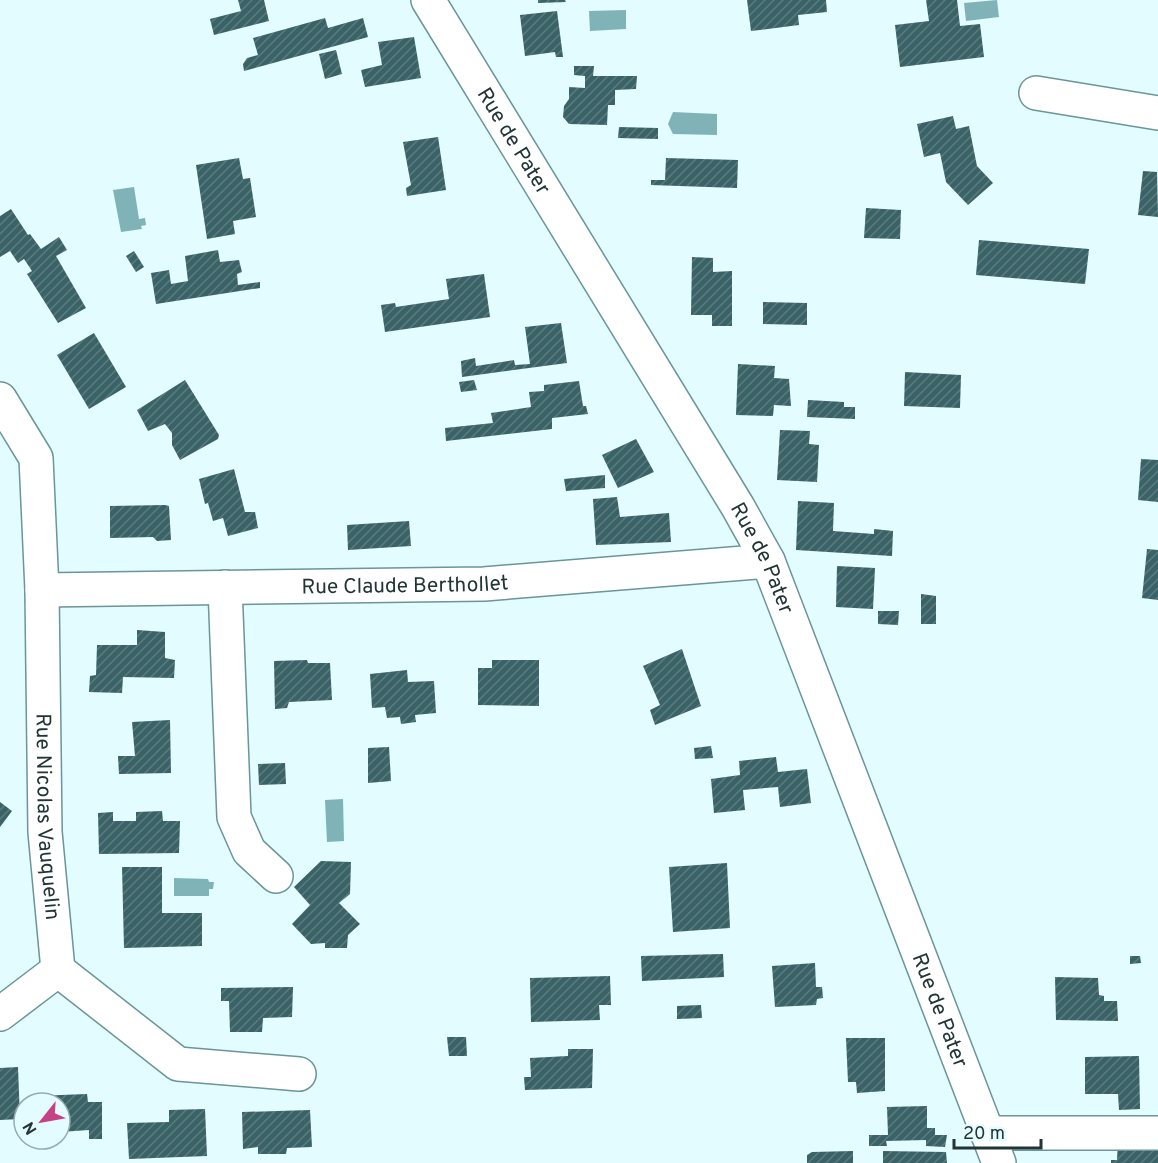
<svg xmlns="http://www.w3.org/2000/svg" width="1158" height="1163" font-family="Overpass,sans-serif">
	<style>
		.water { fill: #80b3b8 }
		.building { fill: url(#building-hatch) }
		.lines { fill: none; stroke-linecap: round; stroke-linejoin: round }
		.minor-casing { stroke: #6a9599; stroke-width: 36 }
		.minor { stroke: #fff; stroke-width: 33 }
		.labels { text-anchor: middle; stroke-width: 6; stroke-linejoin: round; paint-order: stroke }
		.street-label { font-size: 21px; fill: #233436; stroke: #e2fcff }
	</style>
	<defs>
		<pattern id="building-hatch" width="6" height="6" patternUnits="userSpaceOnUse" patternTransform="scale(1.5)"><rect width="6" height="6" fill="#3a6367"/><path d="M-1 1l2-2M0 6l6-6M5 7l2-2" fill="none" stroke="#5b7b7e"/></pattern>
	</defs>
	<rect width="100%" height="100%" fill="#e2fcff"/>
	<!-- water -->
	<g class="water">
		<polygon points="997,0 999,17 966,21 964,3"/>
		<polygon points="626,10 626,29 590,31 589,11"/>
		<polygon points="673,112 717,114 717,135 673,134 668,124"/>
		<polygon points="134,187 139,219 145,218 146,225 141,226 142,229 121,232 113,190"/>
		<polygon points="343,799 344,841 327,842 325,800"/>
		<polygon points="174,878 208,879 209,882 214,882 213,889 209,889 209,896 174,896"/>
	</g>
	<!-- building -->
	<g class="building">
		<polygon points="238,0 264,0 269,21 214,35 210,19 241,11"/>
		<polygon points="538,0 565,0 566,2 538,3"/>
		<polygon points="747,0 826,0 827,12 798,15 799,25 751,31"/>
		<polygon points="926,0 957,0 960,26 980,24 984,57 900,67 895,25 929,21"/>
		<polygon points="557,11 563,57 556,57 555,52 525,56 520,15"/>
		<polygon points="325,18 328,28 363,18 368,37 244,71 243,64 247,58 258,55 253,38"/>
		<polygon points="414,37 421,78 365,87 361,70 382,65 378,42"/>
		<polygon points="336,50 342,74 325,79 319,54"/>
		<polygon points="574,66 594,66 593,76 637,76 636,89 615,90 615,105 608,105 607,125 569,124 563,117 564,106 569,99 569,87 585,88 585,76 574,75"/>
		<polygon points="953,116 956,129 969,126 977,166 993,183 968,205 946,182 940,153 924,157 917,124"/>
		<polygon points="619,127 658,128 658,139 618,138"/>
		<polygon points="438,137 446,190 407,196 406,188 411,185 403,142"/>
		<polygon points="239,158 243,179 250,178 256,217 233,221 235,234 207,239 196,165"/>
		<polygon points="666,158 738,160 737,188 651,185 651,180 665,180"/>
		<polygon points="1143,171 1157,172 1158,217 1138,215"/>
		<polygon points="866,208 901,210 900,239 864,238"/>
		<polygon points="11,209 28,235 30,234 41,249 59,237 67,250 56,256 86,308 58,323 27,274 32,271 24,259 18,263 10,251 0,257 0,216"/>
		<polygon points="979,240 1089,249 1085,284 976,275"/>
		<polygon points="218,250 220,262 239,260 242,272 237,274 238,285 260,282 260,288 156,304 151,273 169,270 171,284 188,281 185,256"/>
		<polygon points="134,251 144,267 136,272 126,256"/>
		<polygon points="692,257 713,258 713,272 732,271 732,326 712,326 712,315 691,315"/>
		<polygon points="484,274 490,317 385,332 381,305 395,303 396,307 449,299 446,279"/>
		<polygon points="763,302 807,303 807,325 763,324"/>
		<polygon points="561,323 567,363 462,377 461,361 475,358 476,366 514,360 515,365 530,364 525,327"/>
		<polygon points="94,333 126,387 89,409 57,355"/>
		<polygon points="738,364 775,366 774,378 789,379 791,406 774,405 773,416 736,415"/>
		<polygon points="905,372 961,375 960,408 904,406"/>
		<polygon points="185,380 219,435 218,439 180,460 172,445 172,433 165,424 148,431 137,410"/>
		<polygon points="474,380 477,390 461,392 459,382"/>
		<polygon points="579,381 583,406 586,406 588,414 552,418 552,429 446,441 445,428 493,423 491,413 531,407 529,392 544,391 544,385"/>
		<polygon points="808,400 844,402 844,407 855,407 855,419 807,417"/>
		<polygon points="780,430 810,431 809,444 819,445 817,482 777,480"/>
		<polygon points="636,439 654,472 618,488 602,455"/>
		<polygon points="1141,459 1158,460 1158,502 1138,500"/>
		<polygon points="234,469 245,512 255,512 258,528 228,536 223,518 213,521 208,503 205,504 199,479"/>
		<polygon points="605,475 605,488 566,491 564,479"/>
		<polygon points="617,497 620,517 669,513 671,542 596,545 593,499"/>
		<polygon points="798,501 834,503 833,531 874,534 874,529 893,531 892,556 796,550"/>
		<polygon points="165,505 169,506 171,540 157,541 153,537 110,538 110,506"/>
		<polygon points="409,521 411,546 348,550 347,525"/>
		<polygon points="1147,549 1158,550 1158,600 1142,598"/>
		<polygon points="837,566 875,568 873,609 836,607"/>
		<polygon points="921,594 936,596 936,624 921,624"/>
		<polygon points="878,611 899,611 898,625 878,624"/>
		<polygon points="137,630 165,632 165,658 175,660 174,678 123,677 122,693 89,692 90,676 96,675 97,645 137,645"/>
		<polygon points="682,649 701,706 655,725 650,710 660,705 643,666"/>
		<polygon points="307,660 308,663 330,663 332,700 289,702 287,708 275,709 274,661"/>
		<polygon points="492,660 539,660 539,706 478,705 478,668 492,668"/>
		<polygon points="407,670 408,682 434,681 436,713 415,715 416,722 401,724 400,717 387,718 385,707 372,708 370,674"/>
		<polygon points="170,720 171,773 119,774 118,756 135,756 132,722"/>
		<polygon points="711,746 713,758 695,759 694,748"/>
		<polygon points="389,747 391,781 368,783 368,748"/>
		<polygon points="776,757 778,772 807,769 811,803 780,807 778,787 743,790 745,810 714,813 711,779 740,775 739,761"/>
		<polygon points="285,763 286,784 259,785 258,764"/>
		<polygon points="0,802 12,811 0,827"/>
		<polygon points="162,811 163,821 180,821 179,853 99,854 98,813 113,812 113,821 136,821 136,812"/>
		<polygon points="321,861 351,862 350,894 339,903 360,924 348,935 347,948 325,948 325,943 311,944 292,924 310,905 294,887"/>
		<polygon points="727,863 730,928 673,932 669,867"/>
		<polygon points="122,867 162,867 162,913 202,913 202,946 124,948"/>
		<polygon points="723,954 724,977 642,981 641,956"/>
		<polygon points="1130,956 1140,956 1141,963 1130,964"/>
		<polygon points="815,963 816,987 822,987 823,998 817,999 816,1005 775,1007 772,966"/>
		<polygon points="610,976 611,1005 599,1005 600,1020 531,1022 530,978"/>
		<polygon points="1055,977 1098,978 1099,995 1104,996 1104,1001 1117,1001 1118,1021 1056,1020"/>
		<polygon points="293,987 292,1017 263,1018 262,1032 230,1032 229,1001 221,1001 221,988"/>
		<polygon points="701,1005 702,1018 677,1019 677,1006"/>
		<polygon points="447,1037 466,1037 467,1056 449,1056"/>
		<polygon points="846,1038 885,1038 885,1091 857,1093 856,1082 848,1082"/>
		<polygon points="568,1049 593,1049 592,1088 525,1090 524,1077 531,1077 530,1058 568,1056"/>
		<polygon points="1139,1056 1140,1109 1119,1110 1118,1094 1085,1094 1085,1057"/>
		<polygon points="18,1067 20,1119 0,1120 0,1068"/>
		<polygon points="87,1094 88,1102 102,1102 102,1139 89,1139 89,1130 60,1132 60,1103 34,1103 34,1096"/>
		<polygon points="927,1106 927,1128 935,1128 935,1135 947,1135 945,1147 926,1146 926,1140 886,1141 887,1146 869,1146 869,1135 888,1135 887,1107"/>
		<polygon points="205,1109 207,1156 129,1159 127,1123 169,1122 169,1110"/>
		<polygon points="310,1110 312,1147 287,1148 286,1154 258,1154 258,1147 243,1149 242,1112"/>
		<polygon points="1158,1139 1158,1163 1111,1163 1111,1160 1117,1160 1118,1140"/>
		<polygon points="853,1151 853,1163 807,1163 807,1155 812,1152"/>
		<polygon points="883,1151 946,1152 947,1163 883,1163"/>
	</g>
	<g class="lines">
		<defs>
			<g id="minor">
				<path id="s1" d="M428 0 738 507 768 561 999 1163"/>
				<polyline points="1036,93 1158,113"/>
				<path id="s2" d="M0 399 36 458 42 590 45 832 58 970 178 1064 299 1074"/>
				<polyline points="225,587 234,817 249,851 276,876"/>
				<path id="s3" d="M42 590 484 584 768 561"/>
				<polyline points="0,1014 58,970"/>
				<polyline points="987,1133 1158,1133"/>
			</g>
		</defs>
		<!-- minor casing -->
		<use href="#minor" class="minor-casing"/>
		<!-- minor -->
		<use href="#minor" class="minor"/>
	</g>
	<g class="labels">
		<!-- street labels -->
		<g class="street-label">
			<text dy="7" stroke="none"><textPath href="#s1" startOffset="165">Rue de Pater</textPath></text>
			<text dy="7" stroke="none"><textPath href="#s1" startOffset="651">Rue de Pater</textPath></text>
			<text dy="7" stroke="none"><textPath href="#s3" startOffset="363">Rue Claude Berthollet</textPath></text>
			<text dy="7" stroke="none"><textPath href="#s2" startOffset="428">Rue Nicolas Vauquelin</textPath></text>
			<text dy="7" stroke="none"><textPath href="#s1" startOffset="1137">Rue de Pater</textPath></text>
		</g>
	</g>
	<!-- north arrow -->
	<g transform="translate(42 1121) rotate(239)"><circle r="28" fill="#e2fcff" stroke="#96acaf" stroke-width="1.5"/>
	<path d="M0-4.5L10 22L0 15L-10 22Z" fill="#c74284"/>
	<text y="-9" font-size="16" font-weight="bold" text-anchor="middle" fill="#233436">N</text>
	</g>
	<!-- scale -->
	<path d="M954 1139v9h87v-9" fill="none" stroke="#233436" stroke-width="3"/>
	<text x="963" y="1139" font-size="18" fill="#233436" stroke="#e2fcff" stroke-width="4.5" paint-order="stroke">20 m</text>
</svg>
